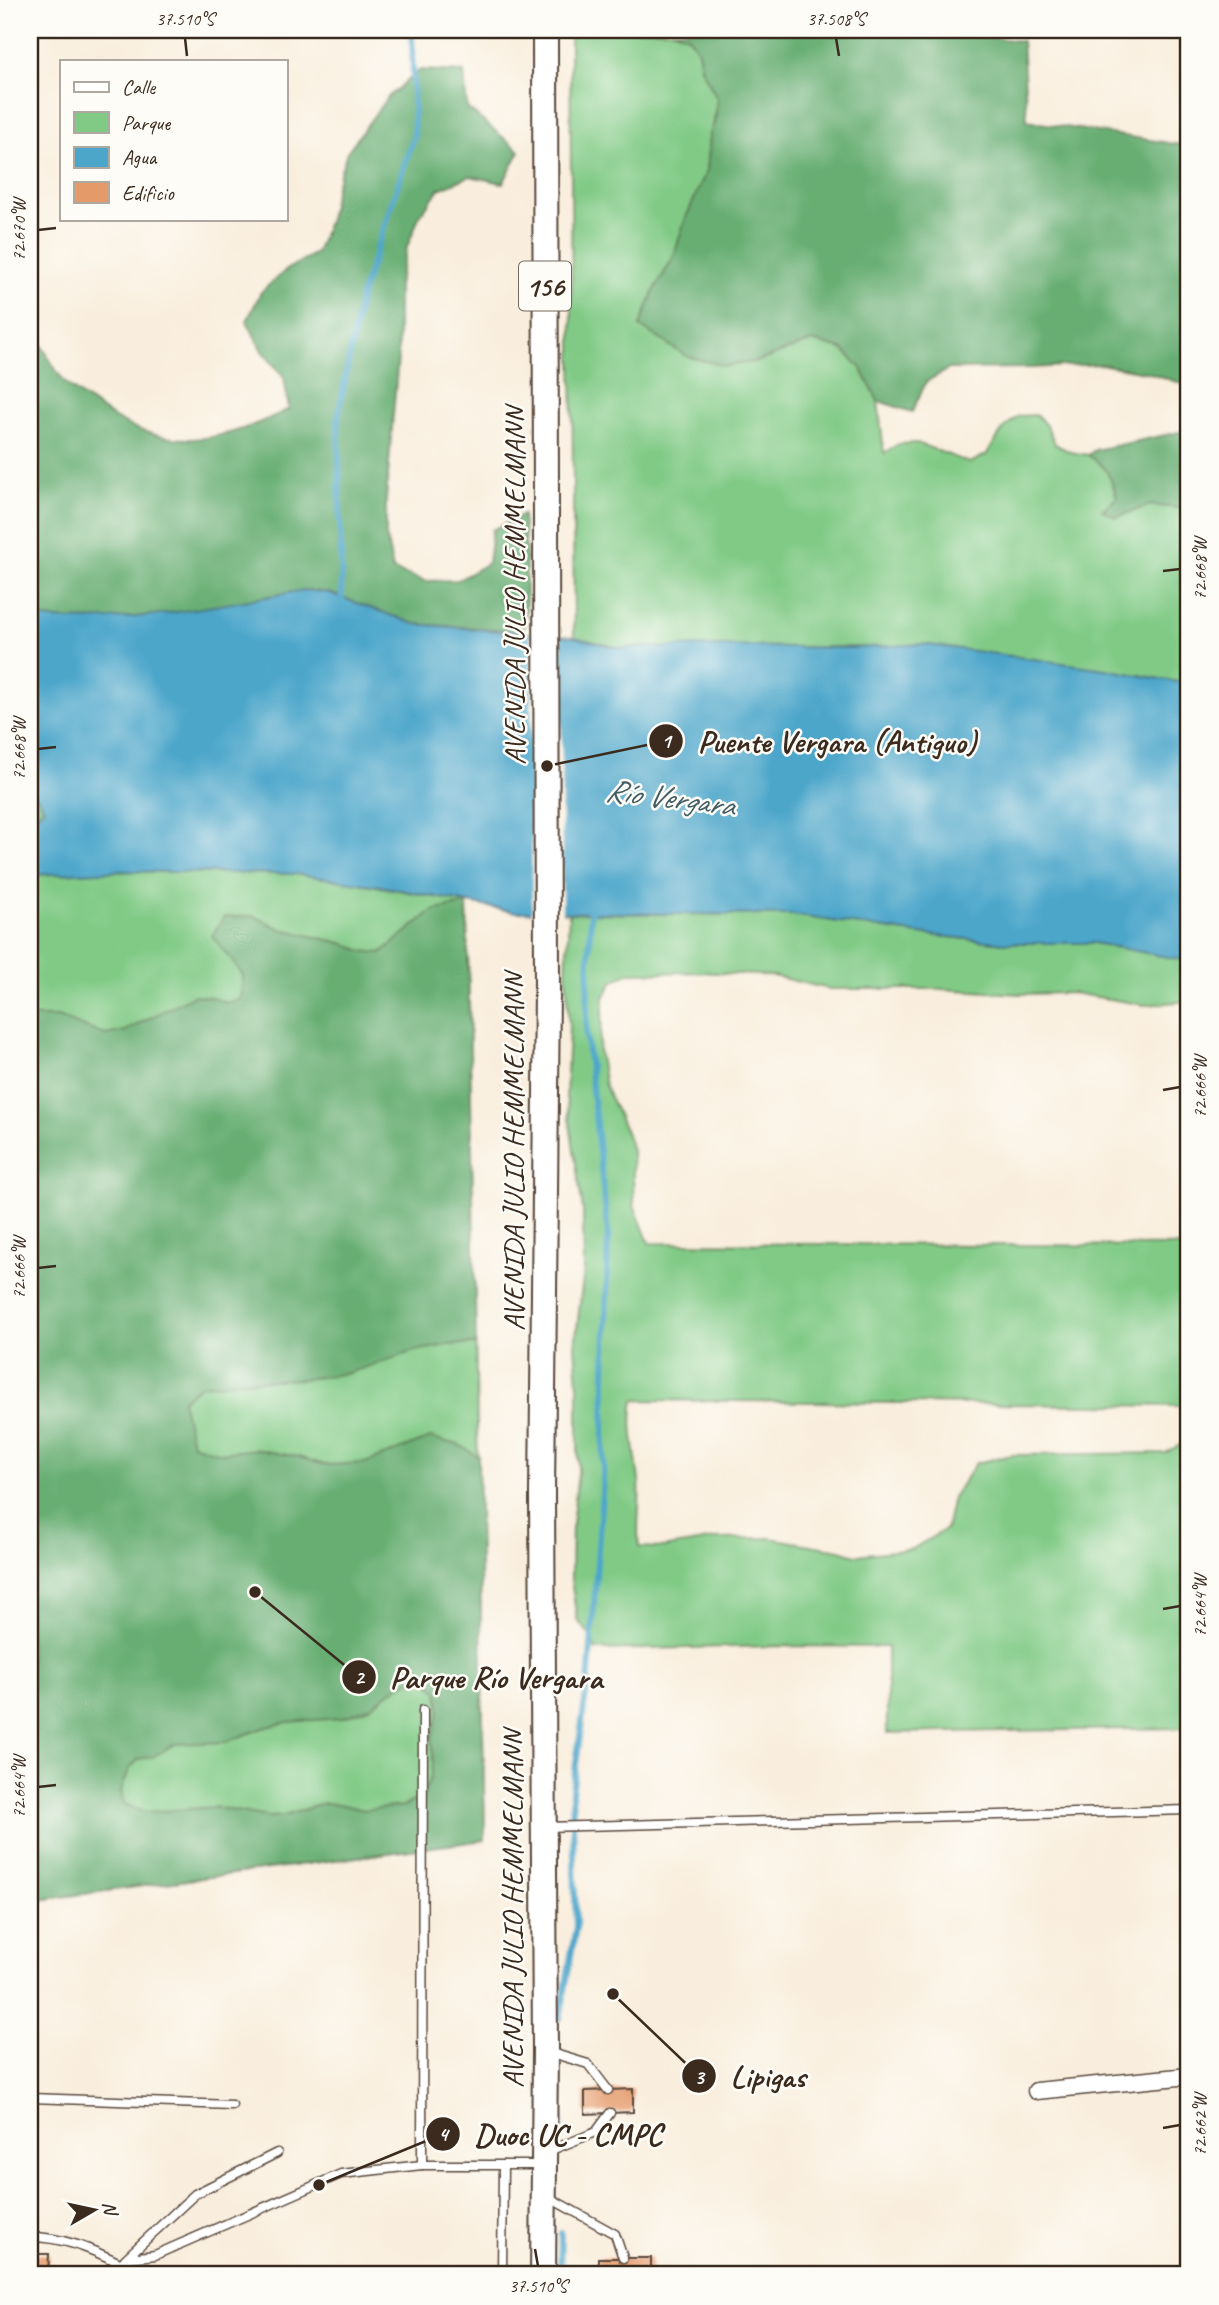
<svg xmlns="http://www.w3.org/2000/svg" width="1219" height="2305" font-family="Caveat,sans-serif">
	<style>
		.green { fill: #81ca86; stroke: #5e7a52; stroke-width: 2; fill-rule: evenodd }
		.forest { fill: #68ae73; stroke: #526c48; stroke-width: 2; fill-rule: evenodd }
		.water { fill: #4ca6ca; stroke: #446874; stroke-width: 2 }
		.pier { fill: #f9eedd }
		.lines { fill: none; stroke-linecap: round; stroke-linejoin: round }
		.stream { stroke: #4ca6ca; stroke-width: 6 }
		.building { fill: #e59a6a }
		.service-casing { stroke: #58473b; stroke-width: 11 }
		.minor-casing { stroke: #58473b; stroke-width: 19 }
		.trunk-casing { stroke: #58473b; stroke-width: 28 }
		.service { stroke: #fff; stroke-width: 8 }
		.minor { stroke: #fff; stroke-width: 16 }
		.trunk { stroke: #fff; stroke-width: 24 }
		.ticks { fill: none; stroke: #3b2a1e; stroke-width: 2.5 }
		.labels { text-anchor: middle; stroke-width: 5; stroke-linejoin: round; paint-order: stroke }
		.shield { fill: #fdfcf7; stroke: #75695f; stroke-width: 2 }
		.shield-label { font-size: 28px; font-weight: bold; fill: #3b2a1e }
		.street-label { font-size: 30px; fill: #3b2a1e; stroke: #fdfcf7 }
		.water-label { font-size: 32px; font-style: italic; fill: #425c63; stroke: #fdfcf7 }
		.leader { fill: none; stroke: #3b2a1e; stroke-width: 2.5 }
		.callout-dot { fill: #3b2a1e; stroke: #fdfcf7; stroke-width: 2.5 }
		.mark-label { font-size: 21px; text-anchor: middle; font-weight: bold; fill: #fff }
		.callout-label { font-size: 32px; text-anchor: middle; font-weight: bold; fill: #3b2a1e; stroke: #fdfcf7; stroke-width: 5; stroke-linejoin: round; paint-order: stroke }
		.neatline { fill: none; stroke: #3b2a1e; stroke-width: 2.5 }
		.ticks-label { font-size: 18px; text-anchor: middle; fill: #3b2a1e }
	</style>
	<rect width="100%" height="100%" fill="#fdfcf7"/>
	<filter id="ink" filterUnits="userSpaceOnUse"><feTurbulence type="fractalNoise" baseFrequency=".0143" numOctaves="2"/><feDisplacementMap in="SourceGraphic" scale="14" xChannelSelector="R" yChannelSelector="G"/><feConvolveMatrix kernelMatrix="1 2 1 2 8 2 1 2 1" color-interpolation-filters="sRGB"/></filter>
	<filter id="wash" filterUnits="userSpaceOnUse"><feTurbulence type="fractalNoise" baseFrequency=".00686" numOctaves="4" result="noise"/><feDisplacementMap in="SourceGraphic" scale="28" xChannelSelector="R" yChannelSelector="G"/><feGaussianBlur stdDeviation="1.57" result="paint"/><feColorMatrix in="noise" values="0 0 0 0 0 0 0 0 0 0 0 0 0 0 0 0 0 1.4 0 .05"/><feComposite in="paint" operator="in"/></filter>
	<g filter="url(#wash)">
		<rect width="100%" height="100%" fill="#f9eedd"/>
		<!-- green -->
		<g class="green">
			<polygon points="570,30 672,30 688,36 698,50 701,68 717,98 707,170 685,220 674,256 654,291 640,326 759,361 812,341 842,349 861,368 878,401 884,453 899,444 917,443 970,463 986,455 1004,428 1018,416 1037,415 1048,428 1055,444 1070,452 1088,455 1103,465 1112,481 1117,498 1103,509 1116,517 1150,505 1189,509 1189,684 1099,668 880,647 619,648 574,637"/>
			<polygon points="120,871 295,874 338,879 467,903 485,1840 30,1901 30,875"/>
			<path d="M569 913 793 915 920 934 1005 943H1094L1189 961V1001L1145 1005 1072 993 1019 994 941 989H829L773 976 756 975 700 972 628 973 612 982 604 998 599 1050 605 1086 627 1134 632 1151 634 1205 649 1243 1189 1246V1728L887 1733V1647L778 1646 596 1650 589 1634 577 1620 571 1579 572 1525 578 1472V1384L575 1346 584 1269 583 1210 566 1097 569 1027 566 973ZM634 1400 1185 1406 1186 1442 1165 1453 1011 1455 976 1463 953 1497 946 1529 912 1549 856 1555 840 1550 770 1538 715 1539 662 1548 639 1547C636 1524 641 1503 639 1481 636 1453 629 1428 634 1400Z"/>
		</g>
		<!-- forest -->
		<g class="forest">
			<polygon points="672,30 923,30 1022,41 1027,121 1189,146 1189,386 1150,373 1100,364 1030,368 949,369 926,382 912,412 878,401 861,368 842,349 812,341 759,361 725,366 686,356 640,326 654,291 674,256 685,220 707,170 710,134 716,117 717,98 701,68 698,50 688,36"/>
			<path d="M420 70 464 72 467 108 520 151 503 183 470 176 439 189 419 217 406 250 398 285V357L386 500V536L393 570 425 581 458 580 488 563 492 530 523 515 526 553V623L521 631 415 624 329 593 305 590C216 605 120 628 30 617V322C39 338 53 370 65 382 74 392 88 400 99 408 165 454 220 444 289 409L284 377 262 351 247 321 261 292 287 269 316 253 329 219 336 186 347 152 387 98Z"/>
			<path d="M1189 430V509L1150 505 1116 517 1102 510 1117 498C1111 476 1107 467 1088 455L1095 450Z"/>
			<polygon points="30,789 40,800 44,808 30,821"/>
			<path d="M467 903 476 1344 447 1345 415 1351 348 1373 305 1379 245 1381 201 1385 182 1400 192 1444 220 1453 255 1449 299 1457 325 1465 365 1463 430 1438 459 1445 478 1456 485 1840 30 1901V1017H58L105 1035 125 1031 194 995 212 997 226 1003 241 999 243 975 212 936 224 917 254 916 281 929 342 943 362 951 381 953 432 911ZM413 1680 426 1681 438 1691 440 1711 432 1736 433 1764 430 1779 425 1791 416 1800 403 1806 365 1810 339 1804 324 1803 284 1816 269 1817 215 1807 147 1812 135 1809 124 1803 121 1791 130 1768 139 1759 152 1757 175 1744 226 1742 263 1728 288 1722 342 1718 369 1708 400 1685Z"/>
		</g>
		<!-- water -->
		<path class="water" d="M305 590 329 593 415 624 574 637 619 648 718 646 857 648 923 644 1099 668 1189 684V961L1094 943H1005L920 934 792 915 515 912 380 886 296 874 120 871 30 875V821L44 808 40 800 30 789V617C120 628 216 605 305 590Z"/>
		<!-- pier -->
		<polygon class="pier" points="531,629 561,632 562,916 532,916"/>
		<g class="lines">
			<!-- stream -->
			<g class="stream">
				<polyline points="342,605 338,417 360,299 414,136 412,30"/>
				<polyline points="560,2019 576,1927 572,1792 589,1673 603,1478 608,1233 586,1034 591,905"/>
				<polyline points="560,2091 561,2136"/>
				<polyline points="560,2275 561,2233"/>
			</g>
		</g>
		<g id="blocks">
			<!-- building -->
			<g class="building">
				<polygon points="633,2089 633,2112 585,2114 585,2091"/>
				<polygon points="30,2254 49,2254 48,2275 30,2275"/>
				<rect x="598" y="2258" width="53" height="17"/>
			</g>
		</g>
	</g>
	<g filter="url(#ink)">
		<use href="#blocks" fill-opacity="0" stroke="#58473b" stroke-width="2"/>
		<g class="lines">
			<defs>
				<g id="service">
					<polyline points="423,1710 422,2165 540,2165"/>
					<polyline points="545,1827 1189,1810"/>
					<polyline points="548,2052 588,2064 608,2090"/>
					<polyline points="30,2098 232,2105"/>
					<polyline points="549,2151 596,2132 610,2113"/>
					<polyline points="548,2197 615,2234 623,2258"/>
					<path d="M30 2237C63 2237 91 2249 120 2263L130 2258 155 2255 341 2174 422 2165"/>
					<polyline points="125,2259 195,2194 277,2153"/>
					<polyline points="502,2275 503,2165"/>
				</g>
				<polyline id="minor" points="1036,2091 1189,2076"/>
				<polyline id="trunk" points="543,2275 545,2051 542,1494 547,991 545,30"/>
			</defs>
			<!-- service casing -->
			<use href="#service" class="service-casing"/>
			<!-- minor casing -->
			<use href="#minor" class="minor-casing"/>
			<!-- trunk casing -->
			<use href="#trunk" class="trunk-casing"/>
			<!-- service -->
			<use href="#service" class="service"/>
			<!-- minor -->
			<use href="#minor" class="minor"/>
			<!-- trunk -->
			<use href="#trunk" class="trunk"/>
		</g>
	</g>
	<!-- ticks -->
	<path class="ticks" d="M185 38 187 56M836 38 839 56M38 230 56 228M1163 571 1180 569M38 749 56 747M1163 1090 1180 1087M38 1268 56 1266M1163 1609 1180 1606M38 1787 56 1785M1163 2128 1180 2125M535 2249 538 2266"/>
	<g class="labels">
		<!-- shield labels -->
		<rect class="shield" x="519" y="261.5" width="52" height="49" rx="5"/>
		<g class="shield-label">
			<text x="545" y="296">156</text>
		</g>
		<!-- street labels -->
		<g class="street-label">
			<text transform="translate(514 586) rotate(-90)" y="10">AVENIDA JULIO HEMMELMANN</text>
			<text transform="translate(513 1152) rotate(-90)" y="10">AVENIDA JULIO HEMMELMANN</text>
			<text transform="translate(512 1909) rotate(-90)" y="10">AVENIDA JULIO HEMMELMANN</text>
		</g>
		<!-- water labels -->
		<g class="water-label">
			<text transform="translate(670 797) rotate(7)" y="11">Río Vergara</text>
		</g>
	</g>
	<!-- callouts -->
	<path class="leader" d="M547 766L666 741M255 1592L359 1677M613 1994L699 2076M319 2185L443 2134"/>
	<g class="callout-dot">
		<circle cx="547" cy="766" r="7"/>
		<circle cx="255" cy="1592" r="7"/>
		<circle cx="613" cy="1994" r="7"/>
		<circle cx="319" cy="2185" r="7"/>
		<circle cx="666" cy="741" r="18"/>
		<circle cx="359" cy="1677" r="18"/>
		<circle cx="699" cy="2076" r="18"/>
		<circle cx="443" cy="2134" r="18"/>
	</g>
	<g class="mark-label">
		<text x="666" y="748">1</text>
		<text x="359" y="1684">2</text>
		<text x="699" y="2084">3</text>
		<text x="443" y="2141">4</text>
	</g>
	<g class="callout-label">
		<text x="837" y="752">Puente Vergara (Antiguo)</text>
		<text x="496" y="1688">Parque Río Vergara</text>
		<text x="768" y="2087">Lipigas</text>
		<text x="568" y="2145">Duoc UC - CMPC</text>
	</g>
	<!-- margin -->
	<rect width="1219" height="2305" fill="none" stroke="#fdfcf7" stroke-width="77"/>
	<!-- legend -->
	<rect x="60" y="60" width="228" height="161" fill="#fdfcf7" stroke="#afa8a0" stroke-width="2"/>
	<rect x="74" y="82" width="35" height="10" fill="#ffffff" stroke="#afa8a0" stroke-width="2"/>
	<text x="122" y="94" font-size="21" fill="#3b2a1e">Calle</text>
	<rect x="74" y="112" width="35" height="21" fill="#81ca86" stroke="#afa8a0" stroke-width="2"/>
	<text x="122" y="130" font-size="21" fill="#3b2a1e">Parque</text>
	<rect x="74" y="147" width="35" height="21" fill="#4ca6ca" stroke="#afa8a0" stroke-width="2"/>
	<text x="122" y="164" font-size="21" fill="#3b2a1e">Agua</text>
	<rect x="74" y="182" width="35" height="21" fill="#e59a6a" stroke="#afa8a0" stroke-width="2"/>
	<text x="122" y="200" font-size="21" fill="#3b2a1e">Edificio</text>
	<!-- north arrow -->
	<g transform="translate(94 2210) rotate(81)" stroke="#fdfcf7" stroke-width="5" paint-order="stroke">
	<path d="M0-5L12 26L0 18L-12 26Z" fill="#3b2a1e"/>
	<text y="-10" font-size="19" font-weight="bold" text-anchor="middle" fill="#3b2a1e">N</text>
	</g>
	<rect x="38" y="38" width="1142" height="2228" class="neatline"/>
	<g class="ticks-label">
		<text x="185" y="25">37.510°S</text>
		<text x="836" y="25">37.508°S</text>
		<text transform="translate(19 230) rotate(-90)" y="6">72.670°W</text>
		<text transform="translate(1200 569) rotate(-90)" y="6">72.668°W</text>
		<text transform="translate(19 749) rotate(-90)" y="6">72.668°W</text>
		<text transform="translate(1200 1087) rotate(-90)" y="6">72.666°W</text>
		<text transform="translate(19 1268) rotate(-90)" y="6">72.666°W</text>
		<text transform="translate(1200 1606) rotate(-90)" y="6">72.664°W</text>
		<text transform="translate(19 1787) rotate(-90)" y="6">72.664°W</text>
		<text transform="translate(1200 2125) rotate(-90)" y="6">72.662°W</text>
		<text x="538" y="2292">37.510°S</text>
	</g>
</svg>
